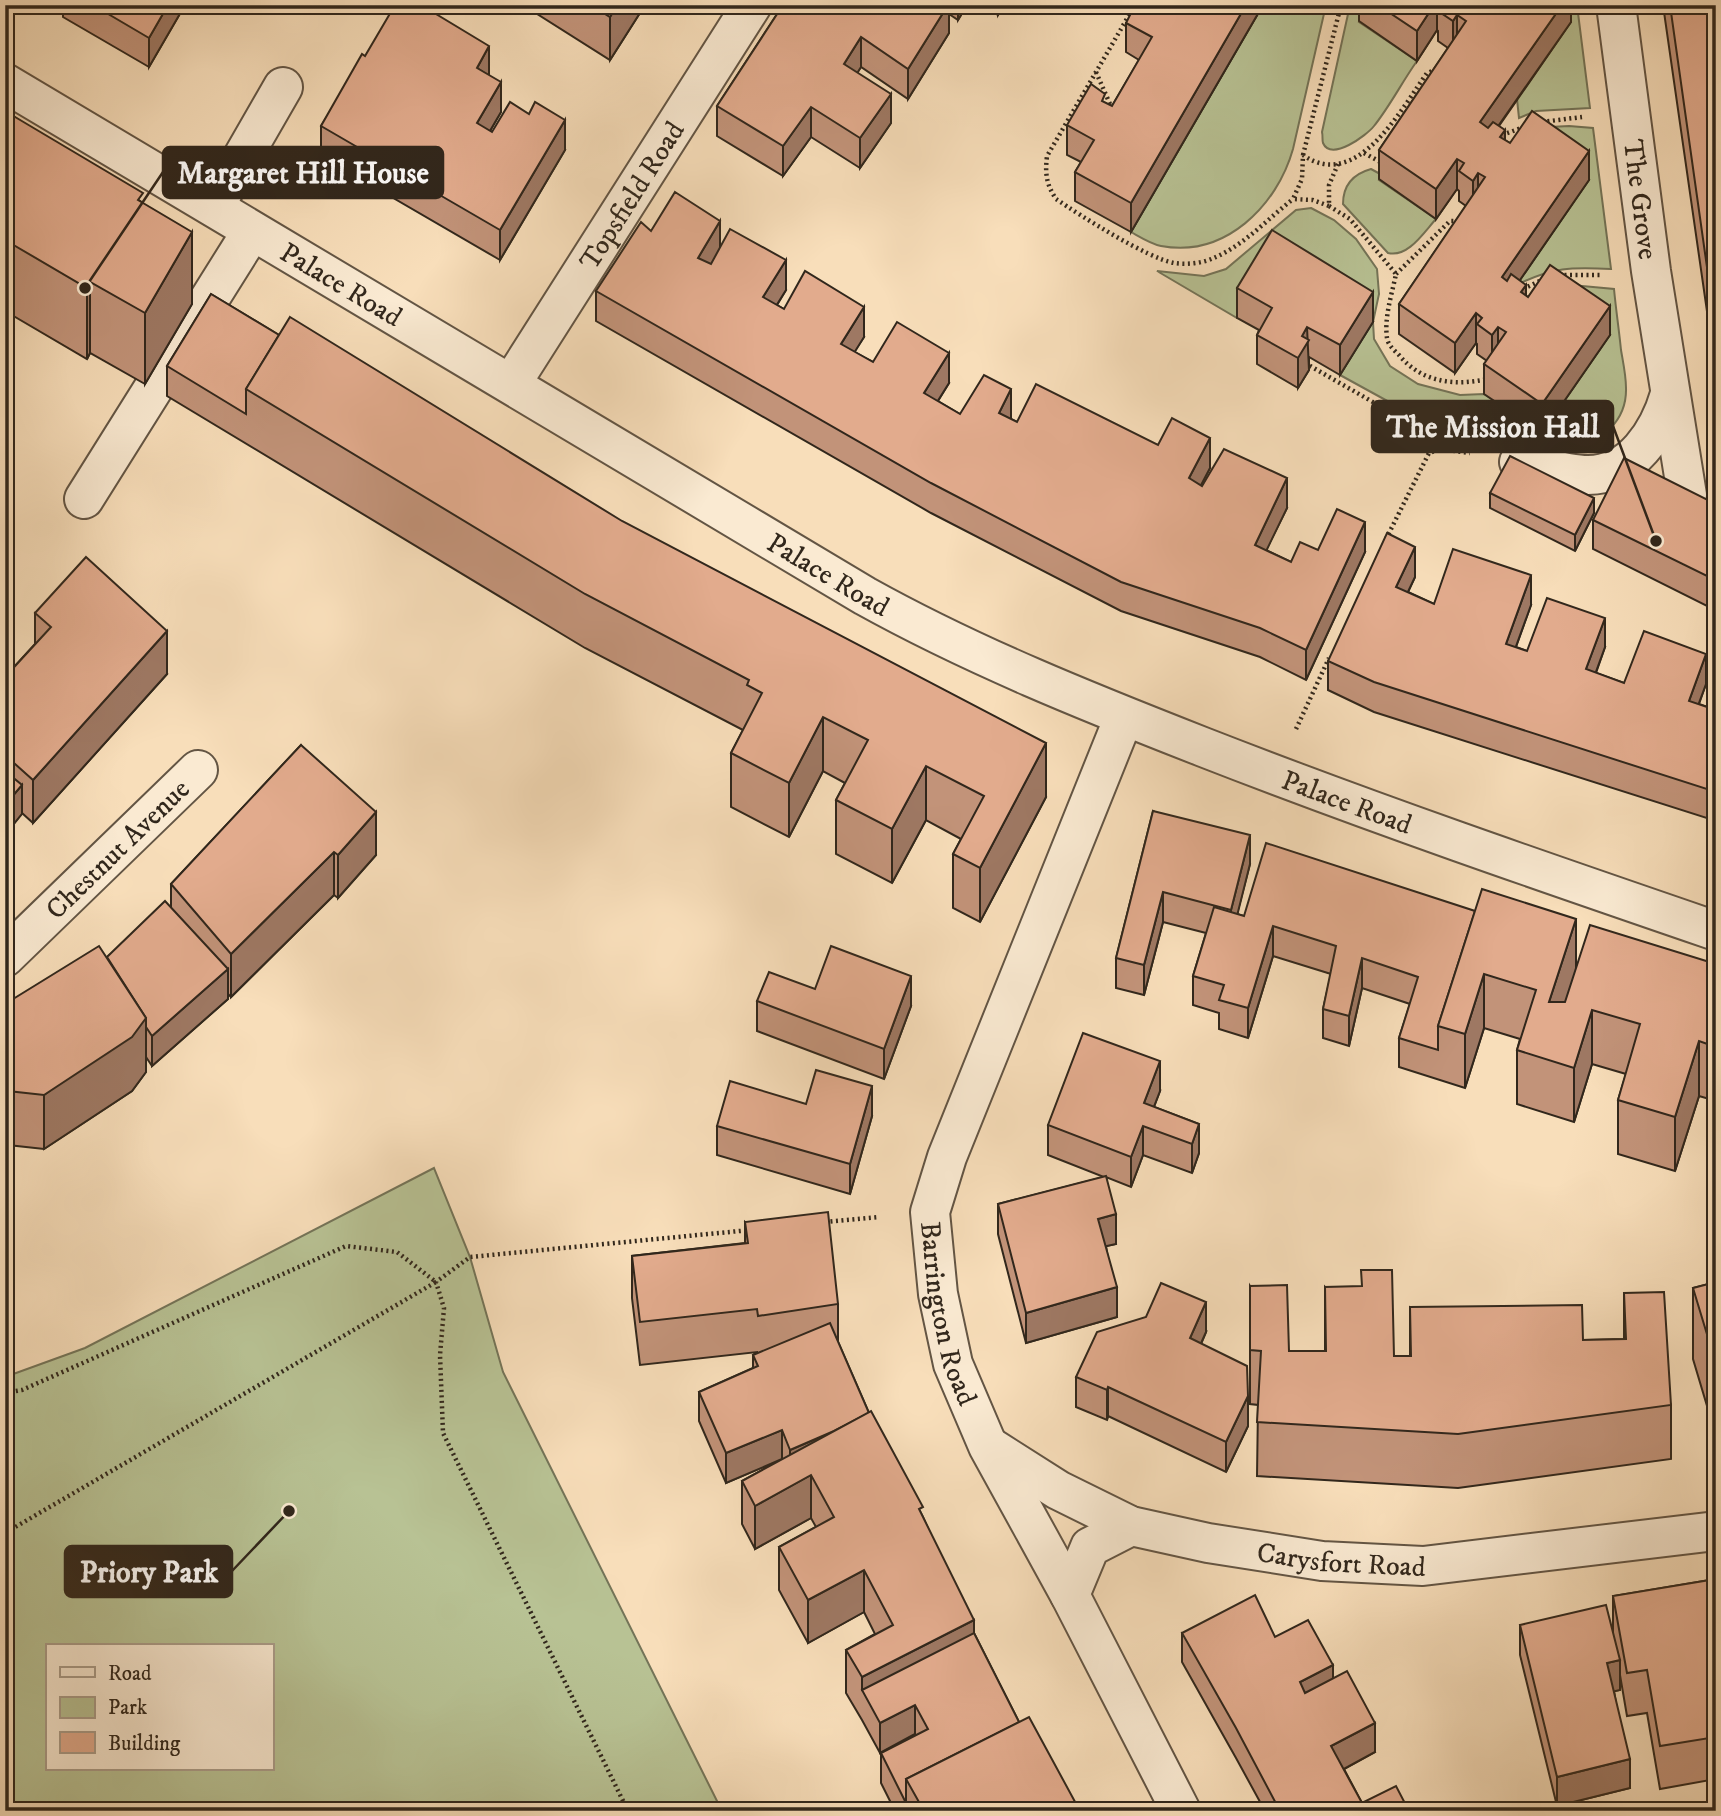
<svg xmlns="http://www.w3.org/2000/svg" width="1721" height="1816" font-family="'IM FELL DW Pica',serif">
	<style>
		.green { fill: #b8c294; stroke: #747458; stroke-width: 2; fill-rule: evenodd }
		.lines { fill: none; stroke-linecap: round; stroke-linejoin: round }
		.minor-casing { stroke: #635544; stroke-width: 42 }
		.path { stroke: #31271c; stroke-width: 4.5; stroke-dasharray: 2 3.5; stroke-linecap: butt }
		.minor { stroke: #faead2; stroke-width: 38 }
		.wall { fill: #c29379; stroke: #31271c; stroke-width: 2 }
		.shaded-wall { fill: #9e7863; stroke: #31271c; stroke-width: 2 }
		.building { fill: #e2ab8d; stroke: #31271c; stroke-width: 2 }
		.labels { text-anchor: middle; stroke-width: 7; stroke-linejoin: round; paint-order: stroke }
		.street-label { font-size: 28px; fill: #31271c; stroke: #faead2 }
		.leader { fill: none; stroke: #31271c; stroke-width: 2.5 }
		.callout-dot { fill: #31271c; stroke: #faead2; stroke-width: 2.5 }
		.callout { fill: #31271c; stroke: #31271c; stroke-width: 2.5 }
		.callout-label { font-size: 30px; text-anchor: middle; font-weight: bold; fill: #fff }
	</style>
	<rect width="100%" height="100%" fill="#f8deba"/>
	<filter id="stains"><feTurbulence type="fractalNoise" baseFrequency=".00286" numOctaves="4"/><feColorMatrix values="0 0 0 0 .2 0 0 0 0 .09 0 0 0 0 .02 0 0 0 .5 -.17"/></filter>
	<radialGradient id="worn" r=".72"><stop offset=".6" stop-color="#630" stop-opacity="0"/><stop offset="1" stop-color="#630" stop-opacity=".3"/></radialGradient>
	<!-- green -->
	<g class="green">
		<path d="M1263 5H1326L1293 149C1277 206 1225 258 1161 246 1151 244 1140 237 1131 232Z"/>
		<path d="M1350 5 1365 13 1359 22 1417 61C1402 82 1390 106 1374 126 1367 135 1331 162 1323 143 1322 140 1323 136 1322 132Z"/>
		<polygon points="1546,5 1577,5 1590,108 1536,111 1519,118 1517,99"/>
		<path d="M1569 126 1593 128 1611 269C1570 267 1554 267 1516 285L1550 127Z"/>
		<path d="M1371 169 1382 175 1379 180 1436 219C1424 232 1408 258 1388 253L1343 204C1343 185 1353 174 1371 169Z"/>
		<path d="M1311 208 1334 220 1356 239 1377 269 1379 294 1373 322 1374 339 1390 366 1418 384 1460 395 1484 394 1532 426 1572 285 1614 289C1616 310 1619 330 1621 350 1623 362 1626 375 1626 388 1627 420 1602 443 1573 447L1441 427 1422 420 1340 375 1372 322 1237 318 1157 271 1204 276 1226 269 1296 210Z"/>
		<path d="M434 1168 470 1257 503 1372 722 1811H5V1377L85 1348ZM47 1646H271V1769H47Z"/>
	</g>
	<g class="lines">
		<defs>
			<g id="minor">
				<path id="s1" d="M1616 5 1651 271 1687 495"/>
				<path id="s2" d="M5 83 865 596C973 656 1088 702 1203 747 1372 813 1544 872 1716 931"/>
				<polyline points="214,207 283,87"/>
				<path id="s3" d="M511 384 752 5"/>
				<path d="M1519 462C1540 466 1566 475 1588 475 1632 475 1659 432 1670 394"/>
				<polyline points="84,499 252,231"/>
				<path id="s4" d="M1124 717 947 1157 930 1212 938 1294 953 1364 988 1446 1070 1595 1181 1811"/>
				<path id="s5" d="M5 957 198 770"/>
				<path id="s6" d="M992 1448 1058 1490 1131 1526 1208 1543 1322 1561 1423 1566 1716 1531"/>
				<polyline points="1070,1595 1090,1547 1131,1526"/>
			</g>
		</defs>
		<!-- minor casing -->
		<use href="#minor" class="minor-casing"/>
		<!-- path -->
		<g class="path">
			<path d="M1135 5 1047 156C1045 173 1046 184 1056 199 1081 216 1147 258 1174 263 1188 265 1204 263 1216 257 1245 244 1269 218 1293 199"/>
			<polyline points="1096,72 1113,111"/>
			<polyline points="1542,122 1582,117"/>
			<polyline points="1502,135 1524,127"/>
			<polyline points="1364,153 1384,164"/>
			<polyline points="1303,155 1341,5"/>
			<path d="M1338 164 1329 185V206L1313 200 1293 199 1302 179 1303 155C1357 193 1402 108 1427 73L1435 70"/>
			<path d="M1329 206 1350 219 1396 274C1392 294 1384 317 1387 338 1388 345 1394 350 1399 355 1422 383 1455 386 1488 379"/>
			<polyline points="1396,274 1450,221 1458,221"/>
			<polyline points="1559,275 1602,275"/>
			<polyline points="1523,289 1544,279"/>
			<polyline points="1305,363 1418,428"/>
			<polyline points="1559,409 1575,421"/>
			<polyline points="1429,453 1430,433"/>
			<polyline points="1386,539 1429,453 1440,449 1470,453"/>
			<polyline points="1296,729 1329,658"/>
			<polyline points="825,1222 879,1217"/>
			<polyline points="5,1393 22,1390 346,1246 397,1252 436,1282 5,1533"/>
			<polyline points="628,1811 443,1433 440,1355 444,1308 436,1282 470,1257 750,1230"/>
		</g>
		<!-- minor -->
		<use href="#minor" class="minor"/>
	</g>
	<!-- wall -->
	<g class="wall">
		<polygon points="63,5 185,5 149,67 63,17"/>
		<polygon points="523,5 645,5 610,60"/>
		<polygon points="783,5 967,5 958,20 949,14 949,33 908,99 861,67 857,73 891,123 860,168 811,137 783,176 717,136 717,106"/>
		<polygon points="983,5 1004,5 998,15"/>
		<polygon points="1263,5 1131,232 1075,201 1075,172 1081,162 1067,155 1067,125 1105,103 1112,106 1139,60 1126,52 1126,23"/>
		<polygon points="1359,5 1571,5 1571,22 1499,126 1505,140 1510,143 1589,180 1520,280 1526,296 1610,335 1542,433 1484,394 1484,364 1487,361 1477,354 1477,344 1476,343 1455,373 1399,334 1399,304 1466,206 1459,201 1459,191 1457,189 1436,219 1379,179 1379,150 1448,48 1438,41 1438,31 1437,30 1417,61 1359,21"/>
		<polygon points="1663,5 1716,5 1716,374"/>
		<polygon points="365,56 489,75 501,112 490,131 565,150 500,260 321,156 321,126"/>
		<polygon points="5,101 7,112 143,203 192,304 145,384 90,353 87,359 5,311"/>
		<polygon points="651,231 720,247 786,290 777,305 784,309 864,337 854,352 873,362 949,383 938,401 960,414 1011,419 1017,422 1158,445 1210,468 1201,485 1287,508 1266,550 1291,562 1318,550 1365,552 1306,680 1260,657 1121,611 931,513 596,321 596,291"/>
		<polygon points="1237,288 1373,322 1340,375 1309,357 1309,370 1298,388 1257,364 1257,335 1259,330 1237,318"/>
		<polygon points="211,294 1046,797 980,922 953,908 953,854 961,839 926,820 892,883 836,854 836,800 845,783 823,771 789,837 731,807 731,753 743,730 585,648 167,396 167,366"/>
		<polygon points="1490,493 1594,513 1575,551 1490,508"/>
		<polygon points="1716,504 1716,594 1709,607 1593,549 1593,520"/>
		<polygon points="1415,577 1408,592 1434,604 1531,605 1516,647 1527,651 1605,647 1596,673 1624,683 1706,684 1699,704 1716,710 1716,821 1374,712 1328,690 1328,661"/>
		<polygon points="35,613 167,674 33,823 22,813 5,835 5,677 35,644"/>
		<polygon points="301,745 376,855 338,898 334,895 231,997 228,994 228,999 152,1066 146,1057 146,1072 132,1091 44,1149 8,1145 5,1140 5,1004 107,957 171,908 171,884"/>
		<polygon points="1153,811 1250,864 1237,914 1244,916 1576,968 1716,964 1716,1101 1699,1096 1675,1171 1618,1154 1618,1100 1626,1074 1592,1064 1574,1122 1517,1104 1517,1050 1520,1039 1484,1028 1465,1088 1399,1067 1399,1038 1410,1004 1362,988 1349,1046 1323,1038 1323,1009 1331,974 1273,956 1248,1038 1219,1029 1219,1013 1193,1005 1193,976 1206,933 1163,922 1144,995 1116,988 1116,958"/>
		<polygon points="815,989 911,1006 884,1079 757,1031 757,1001"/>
		<polygon points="1160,1091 1154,1107 1199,1124 1199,1153 1192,1173 1143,1155 1131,1187 1106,1177 1116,1244 1106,1246 1117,1317 1026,1343 998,1234 998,1204 1104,1177 1048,1155 1048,1125"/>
		<polygon points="806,1104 872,1116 850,1194 717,1155 717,1126"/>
		<polygon points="745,1222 838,1304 838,1342 869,1413 923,1517 974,1633 1019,1722 1080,1811 895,1811 881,1783 881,1753 916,1735 880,1753 862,1720 846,1693 846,1650 875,1634 864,1612 808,1643 779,1590 779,1547 816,1527 811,1518 755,1549 742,1524 742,1481 782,1459 726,1483 699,1421 699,1392 753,1368 753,1355 757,1353 757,1352 640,1365 632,1298 632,1256 745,1243"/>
		<polygon points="1716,1282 1716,1436 1693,1359 1693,1288"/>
		<polygon points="1250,1286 1289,1351 1325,1351 1325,1287 1394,1356 1410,1356 1410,1307 1583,1340 1624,1339 1624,1293 1671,1405 1671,1459 1458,1488 1257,1476 1258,1405 1250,1404"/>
		<polygon points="1206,1332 1201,1344 1248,1426 1226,1472 1108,1416 1107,1420 1076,1407 1076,1377"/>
		<polygon points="1716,1579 1716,1779 1660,1789 1647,1713 1627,1716 1620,1675 1620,1690 1614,1691 1630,1788 1557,1806 1520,1655 1520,1625 1613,1635 1613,1596"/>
		<polygon points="1182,1633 1333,1678 1375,1752 1344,1769 1362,1803 1409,1811 1265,1811 1236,1758 1182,1662"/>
	</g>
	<!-- shaded-wall -->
	<g class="shaded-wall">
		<polygon points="168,5 185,5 149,67 149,38"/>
		<polygon points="617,5 645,5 610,60 610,17"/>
		<polygon points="948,5 949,5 949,33 908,99 908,69"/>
		<polygon points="958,5 967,5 958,20"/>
		<polygon points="998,5 1004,5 998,15"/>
		<polygon points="1246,5 1263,5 1131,232 1131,203"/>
		<polygon points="1434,5 1437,5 1437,30 1417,61 1417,31"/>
		<polygon points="1562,5 1571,5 1571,22 1480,152 1480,122"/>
		<polygon points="1457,15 1457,45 1453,51 1453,21"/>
		<polygon points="861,37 861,67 844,94 844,64"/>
		<polygon points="489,46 489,76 477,68"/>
		<polygon points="501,82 501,112 477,153 477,123"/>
		<polygon points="891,94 891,123 860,168 860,138"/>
		<polygon points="811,107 811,137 783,176 783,146"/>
		<polygon points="565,120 565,150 500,260 500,230"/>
		<polygon points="1505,130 1505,159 1500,137"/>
		<polygon points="1589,151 1589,180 1502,306 1502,277"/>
		<polygon points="1457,159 1457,189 1436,219 1436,189"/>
		<polygon points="1478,173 1478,202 1473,210 1473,181"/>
		<polygon points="720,221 720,250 698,288 698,258"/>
		<polygon points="192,232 192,304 145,384 145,313"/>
		<polygon points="786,260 786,290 763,327 763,297"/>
		<polygon points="90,282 90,353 87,359 87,288"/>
		<polygon points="1526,285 1526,315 1521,292"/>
		<polygon points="1373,292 1373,322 1340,375 1340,345"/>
		<polygon points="1610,306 1610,335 1542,433 1542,404"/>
		<polygon points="864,307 864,337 841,374 841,344"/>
		<polygon points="1476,313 1476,343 1455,373 1455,343"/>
		<polygon points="1307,327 1309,370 1298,388 1298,358 1302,336"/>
		<polygon points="1498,327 1498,356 1492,364 1492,335"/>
		<polygon points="949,353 949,383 924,423 924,393"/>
		<polygon points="1011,389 1011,418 999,443 999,413"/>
		<polygon points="1210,438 1210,468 1189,508 1189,478"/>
		<polygon points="1287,478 1287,508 1255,574 1255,545"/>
		<polygon points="1594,498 1594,513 1575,551 1575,535"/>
		<polygon points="1365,522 1365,552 1306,680 1306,650"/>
		<polygon points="1415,547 1415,577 1396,617 1396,587"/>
		<polygon points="1716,564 1716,594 1709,607 1709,577"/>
		<polygon points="1531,575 1531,605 1506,674 1506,644"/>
		<polygon points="1605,618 1605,647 1586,699 1586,669"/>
		<polygon points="167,631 167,674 33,823 33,780"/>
		<polygon points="1706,654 1706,684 1689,730 1689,701"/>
		<polygon points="823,717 823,771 789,837 789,783"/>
		<polygon points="1046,743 1046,797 980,922 980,868"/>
		<polygon points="926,766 926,820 892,883 892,829"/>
		<polygon points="22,785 22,814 5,835 5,805"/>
		<polygon points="376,812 376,855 338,898 338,855"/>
		<polygon points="1250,835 1250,864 1231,940 1231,910"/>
		<polygon points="334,852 334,895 231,997 231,954"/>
		<polygon points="1163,892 1163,922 1144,995 1144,965"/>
		<polygon points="1576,919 1576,973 1549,1056 1549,1002"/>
		<polygon points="1273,926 1273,956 1248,1038 1248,1008"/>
		<polygon points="1362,958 1362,988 1349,1046 1349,1016"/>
		<polygon points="228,969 228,999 152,1066 152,1036"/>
		<polygon points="1484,974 1484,1028 1465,1088 1465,1034"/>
		<polygon points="911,976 911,1006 884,1079 884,1049"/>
		<polygon points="1592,1010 1592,1064 1574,1122 1574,1068"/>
		<polygon points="146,1018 146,1072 132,1091 44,1149 44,1095"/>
		<polygon points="1699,1041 1699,1096 1675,1171 1675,1117"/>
		<polygon points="1160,1061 1160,1091 1146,1127 1144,1103"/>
		<polygon points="872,1086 872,1116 850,1194 850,1164"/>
		<polygon points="1199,1124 1199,1153 1192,1173 1192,1144"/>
		<polygon points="1143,1126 1143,1155 1131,1187 1131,1157"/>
		<polygon points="1116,1214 1116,1244 1098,1248 1098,1219"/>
		<polygon points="1117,1287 1117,1317 1026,1343 1026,1313"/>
		<polygon points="1206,1302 1206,1332 1190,1368 1190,1338"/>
		<polygon points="1108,1387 1108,1416 1107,1420 1107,1390"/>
		<polygon points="1248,1396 1248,1426 1226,1472 1226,1442"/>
		<polygon points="870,1416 790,1480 790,1450"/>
		<polygon points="782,1430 782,1459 726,1483 726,1453"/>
		<polygon points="811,1475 811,1518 755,1549 755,1506"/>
		<polygon points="864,1570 864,1612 808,1643 808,1600"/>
		<polygon points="974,1620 974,1662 862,1690 862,1677"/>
		<polygon points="1620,1660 1620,1690 1607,1693 1607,1663"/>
		<polygon points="1333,1665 1333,1695 1300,1712 1300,1682"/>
		<polygon points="915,1705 915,1734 880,1753 880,1723"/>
		<polygon points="1375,1723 1375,1752 1331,1776 1331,1746"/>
		<polygon points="1630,1759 1630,1788 1557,1806 1557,1777"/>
	</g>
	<!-- building -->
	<g class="building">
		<polygon points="93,5 168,5 149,38"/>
		<polygon points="395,5 421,5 489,46 477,68 501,82 477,123 492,132 510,102 529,114 535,102 565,120 500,230 321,126 362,54 365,56"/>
		<polygon points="591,5 617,5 610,17"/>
		<polygon points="783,5 948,5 908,69 861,37 844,64 891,94 860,138 811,107 783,146 717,106"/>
		<polygon points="1135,5 1246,5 1131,203 1075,172 1094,140 1067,125 1091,84 1105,94 1102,101 1112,106 1152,37 1126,23"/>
		<polygon points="1378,5 1434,5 1417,31"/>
		<polygon points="1442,5 1562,5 1480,122 1488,128 1493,122 1505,130 1500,137 1510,143 1532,111 1589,151 1502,277 1507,281 1511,274 1526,285 1521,292 1528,297 1550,265 1610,306 1542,404 1484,364 1506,332 1498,327 1492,335 1477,324 1482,318 1476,313 1455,343 1399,304 1485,177 1478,173 1473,181 1459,171 1464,163 1457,159 1436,189 1379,150 1466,21 1457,15 1453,21 1438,11"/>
		<polygon points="1670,5 1716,5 1716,331"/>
		<polygon points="5,111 143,193 138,200 192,232 145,313 90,282 87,288 5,240"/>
		<polygon points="675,192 720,221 698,258 711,264 730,229 786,260 763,297 784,309 805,271 864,307 841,344 873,362 897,322 949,353 924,393 960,414 984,375 1011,389 999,413 1017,422 1036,384 1158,445 1172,418 1210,438 1189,478 1202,486 1224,449 1287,478 1255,545 1291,562 1300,542 1318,550 1337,509 1365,522 1306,650 1260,628 1121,582 931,483 596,291 641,222 651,231"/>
		<polygon points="1272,230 1373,292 1340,345 1307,327 1302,336 1309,340 1298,358 1257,335 1272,308 1237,288"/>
		<polygon points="211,294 279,335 246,389 246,414 167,366"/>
		<polygon points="290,317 622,521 1046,743 980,868 953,854 984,796 926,766 892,829 836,800 868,740 823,717 789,783 731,753 762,693 747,685 749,680 585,594 246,389"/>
		<polygon points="1510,456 1594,498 1575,535 1490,493"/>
		<polygon points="1624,458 1716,504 1716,564 1709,577 1593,520"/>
		<polygon points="1387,533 1415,547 1396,587 1434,604 1453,549 1531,575 1506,644 1527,651 1547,598 1605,618 1586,669 1624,683 1644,631 1706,654 1689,701 1716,710 1716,792 1374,682 1328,661"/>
		<polygon points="86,557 167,631 33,780 5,755 5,677 51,627 35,613"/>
		<polygon points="301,745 376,812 338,855 334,852 231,954 171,884"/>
		<polygon points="5,771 22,785 5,805"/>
		<polygon points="1153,811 1250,835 1231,910 1163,892 1144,965 1116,958"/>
		<polygon points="1266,843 1475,911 1438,1026 1438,1050 1399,1038 1418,977 1362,958 1349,1016 1323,1009 1336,946 1273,926 1248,1008 1219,1000 1224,985 1193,976 1214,907 1244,916"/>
		<polygon points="1482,889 1576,919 1549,1002 1565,1002 1590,925 1716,964 1716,1047 1699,1041 1675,1117 1618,1100 1640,1024 1592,1010 1574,1068 1517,1050 1536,990 1484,974 1465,1034 1438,1026"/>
		<polygon points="165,901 228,969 152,1036 146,1027 146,1018 107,957"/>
		<polygon points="99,946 146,1018 132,1037 44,1095 8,1091 5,1086 5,1004"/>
		<polygon points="831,946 911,976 884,1049 757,1001 769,972 815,989"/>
		<polygon points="1083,1033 1160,1061 1144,1103 1199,1124 1192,1144 1143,1126 1131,1157 1048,1125"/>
		<polygon points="816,1070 872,1086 850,1164 717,1126 730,1081 806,1104"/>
		<polygon points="1106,1176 1116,1214 1098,1219 1117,1287 1026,1313 998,1204"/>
		<polygon points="828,1212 838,1304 758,1316 757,1309 640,1322 632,1256 748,1243 745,1222"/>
		<polygon points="1361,1270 1392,1270 1394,1356 1411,1356 1410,1307 1582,1305 1583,1340 1626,1339 1624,1293 1664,1292 1671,1405 1458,1434 1257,1422 1261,1351 1250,1350 1250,1286 1287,1285 1289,1351 1326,1351 1325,1287 1362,1286"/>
		<polygon points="1716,1282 1716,1364 1693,1288"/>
		<polygon points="1161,1283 1206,1302 1190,1338 1247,1366 1248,1396 1226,1442 1108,1387 1107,1390 1076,1377 1097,1332 1146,1317"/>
		<polygon points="830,1323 869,1413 834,1431 790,1450 782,1430 726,1453 699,1392 758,1366 753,1355"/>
		<polygon points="871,1411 923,1507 919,1509 974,1620 862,1677 846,1650 893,1625 864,1570 808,1600 779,1547 834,1517 811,1475 755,1506 742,1481"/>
		<polygon points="1716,1579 1716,1659 1708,1660 1716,1704 1716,1737 1660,1746 1647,1670 1627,1673 1613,1596"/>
		<polygon points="1255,1595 1275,1637 1308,1620 1333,1665 1300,1682 1305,1693 1347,1671 1375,1723 1331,1746 1362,1803 1396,1786 1409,1811 1280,1811 1236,1728 1182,1633"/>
		<polygon points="1606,1605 1620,1660 1607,1663 1630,1759 1557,1777 1520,1625"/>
		<polygon points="974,1633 1019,1722 906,1779 906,1803 881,1753 928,1729 915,1705 880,1723 862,1690"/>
		<polygon points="1029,1717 1080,1811 924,1811 906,1779"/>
	</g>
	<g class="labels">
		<!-- street labels -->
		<g class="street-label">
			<text dy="10" stroke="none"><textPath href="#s3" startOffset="224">Topsfield Road</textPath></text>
			<text dy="10" stroke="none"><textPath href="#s1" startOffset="196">The Grove</textPath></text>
			<text dy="10" stroke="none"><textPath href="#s2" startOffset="392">Palace Road</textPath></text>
			<text dy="10" stroke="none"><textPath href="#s2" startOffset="959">Palace Road</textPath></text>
			<text dy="10" stroke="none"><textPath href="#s2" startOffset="1526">Palace Road</textPath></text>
			<text dy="10" stroke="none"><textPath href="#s5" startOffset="156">Chestnut Avenue</textPath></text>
			<text dy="10" stroke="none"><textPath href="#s4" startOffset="635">Barrington Road</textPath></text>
			<text dy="10" stroke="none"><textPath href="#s6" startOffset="373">Carysfort Road</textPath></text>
		</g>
	</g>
	<!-- callouts -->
	<path class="leader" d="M85 288L163 172M1656 541L1613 426M289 1511L232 1571"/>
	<g class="callout-dot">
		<circle cx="85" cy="288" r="7"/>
		<circle cx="1656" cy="541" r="7"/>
		<circle cx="289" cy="1511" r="7"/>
	</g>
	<g class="callout">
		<rect x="163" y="147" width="280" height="51" rx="7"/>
		<rect x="1372" y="401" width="241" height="51" rx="7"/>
		<rect x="65" y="1546" width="167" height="51" rx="7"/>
	</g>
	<g class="callout-label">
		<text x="303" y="183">Margaret Hill House</text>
		<text x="1493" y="437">The Mission Hall</text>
		<text x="149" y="1582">Priory Park</text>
	</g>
	<!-- margin -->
	<rect width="1721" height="1816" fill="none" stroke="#f8deba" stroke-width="28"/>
	<rect x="7" y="7" width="1707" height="1802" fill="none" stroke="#31271c" stroke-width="3.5"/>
	<rect x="14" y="14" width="1693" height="1788" fill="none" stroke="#31271c" stroke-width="2"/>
	<!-- legend -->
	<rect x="46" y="1644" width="228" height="126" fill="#faead2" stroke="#aa9c89" stroke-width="2"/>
	<rect x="60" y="1667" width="35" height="10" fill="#faead2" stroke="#aa9c89" stroke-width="2"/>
	<text x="108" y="1680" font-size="21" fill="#31271c">Road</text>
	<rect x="60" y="1697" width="35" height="21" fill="#b8c294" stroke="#aa9c89" stroke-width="2"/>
	<text x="108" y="1714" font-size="21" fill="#31271c">Park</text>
	<rect x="60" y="1732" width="35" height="21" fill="#e2ab8d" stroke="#aa9c89" stroke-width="2"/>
	<text x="108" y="1750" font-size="21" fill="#31271c">Building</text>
	<rect width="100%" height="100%" filter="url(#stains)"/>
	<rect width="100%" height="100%" fill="url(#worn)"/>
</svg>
